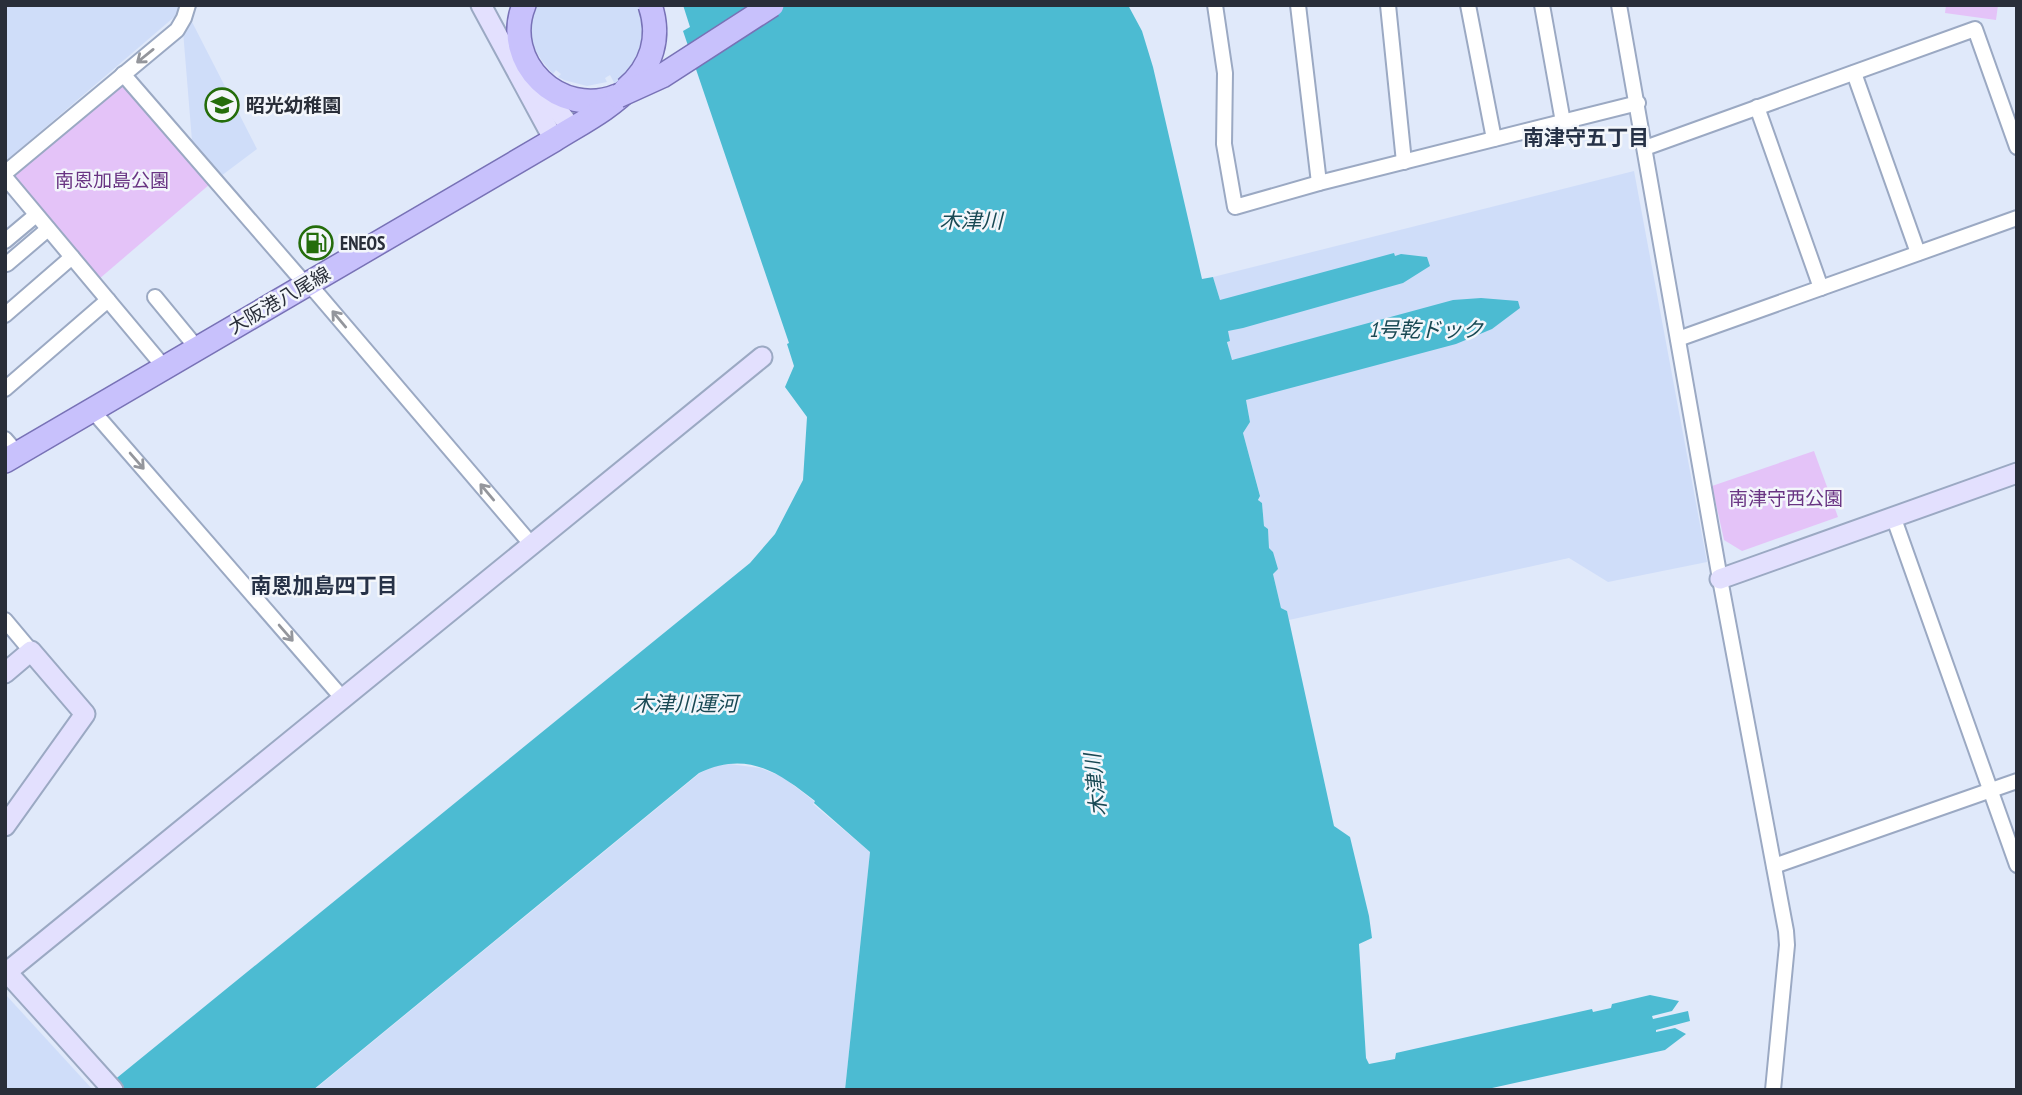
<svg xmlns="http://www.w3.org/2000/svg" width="2022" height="1095" font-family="'PT Sans Narrow','Noto Sans JP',sans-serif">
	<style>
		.built { fill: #cfddf9 }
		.green { fill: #e4c3f8 }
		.water { fill: #4cbbd2 }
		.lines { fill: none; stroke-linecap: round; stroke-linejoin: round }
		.street-casing { stroke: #9ba9c3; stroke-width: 18 }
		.secondary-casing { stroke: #9ba9c3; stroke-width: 23 }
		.primary-casing { stroke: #7872b6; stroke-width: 26 }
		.street { stroke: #fff; stroke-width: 14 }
		.secondary { stroke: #e3e0fe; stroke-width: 19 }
		.primary { stroke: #c8c1fc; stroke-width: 23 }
		.primary-bridge-casing { stroke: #7872b6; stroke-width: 26; stroke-linecap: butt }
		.primary-bridge { stroke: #c8c1fc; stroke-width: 23 }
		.oneway { stroke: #94969c }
		.labels { text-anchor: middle; stroke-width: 5; stroke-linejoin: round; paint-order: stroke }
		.poi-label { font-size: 19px; font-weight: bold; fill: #292e39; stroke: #f3f6fb; text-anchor: start }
		.park-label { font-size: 19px; fill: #693483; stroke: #f3f6fb }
		.street-label { font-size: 19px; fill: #292e39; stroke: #f3f6fb }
		.neighbourhood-label { font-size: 21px; font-weight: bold; fill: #273247; stroke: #f3f6fb }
		.water-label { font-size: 21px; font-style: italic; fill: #194954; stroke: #f3f6fb }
	</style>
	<rect width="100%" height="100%" fill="#e0e9fa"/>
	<!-- built -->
	<g class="built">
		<polygon points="5,5 179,5 180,12 5,162"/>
		<polygon points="508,5 660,5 625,103 610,75 605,78 607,82 587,86 564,80 558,77 561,74 556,70 553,74 542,61"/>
		<polygon points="191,20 257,149 221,176 192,141 183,31"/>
		<polygon points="1634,171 1707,562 1608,582 1569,558 1289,620 1287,611 1281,608 1273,574 1273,552 1269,548 1268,529 1264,526 1262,503 1259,501 1260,495 1243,433 1250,422 1246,400 1236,359 1231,360 1220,300 1213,277"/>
		<polygon points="729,764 760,768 783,777 815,802 813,804 870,852 845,1090 314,1090 700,773 717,765"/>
		<polygon points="5,994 93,1090 5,1090"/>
	</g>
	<!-- green -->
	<g class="green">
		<polygon points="1946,5 1998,5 1996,20 1945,13"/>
		<polygon points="123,82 210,184 99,279 15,179 15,173"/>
		<polygon points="1814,451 1838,517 1742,551 1724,540 1712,486"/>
	</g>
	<!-- water -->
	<path class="water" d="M683 5H1128L1142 31 1153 67 1202 279 1213 277 1220 300 1394 253 1395 256 1401 254 1427 257 1430 266 1403 283 1243 328 1228 331 1230 341 1227 342 1232 360 1453 300 1481 298 1518 301 1520 308 1492 329 1456 344 1246 400 1250 422 1243 433 1260 496 1258 500 1262 503 1264 526 1268 529 1269 548 1273 552 1278 569 1273 574 1281 608 1287 611 1334 826 1350 837 1369 916 1372 938 1359 944 1366 1058 1369 1064 1395 1059 1396 1053 1592 1009 1593 1012 1611 1008 1612 1004 1650 995 1679 1001 1672 1011 1652 1016 1653 1019 1688 1011 1690 1021 1656 1030V1032L1675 1028 1686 1034 1665 1050 1483 1090H845L870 852 814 803 815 801C778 772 747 750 699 773L313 1090H102L750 563 775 534 803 480 807 417 785 387 794 366 787 344 789 343 683 31 690 27Z"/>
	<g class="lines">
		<defs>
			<g id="street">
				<polyline points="1215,5 1225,73 1224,144 1235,207 1319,183 1638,103"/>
				<polyline points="1298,5 1319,183"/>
				<polyline points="1388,5 1404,162"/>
				<polyline points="1468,5 1494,139"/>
				<polyline points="1542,5 1563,122"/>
				<polyline points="1619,5 1720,579 1786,931 1787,945 1773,1090"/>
				<polyline points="1854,73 1918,253"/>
				<polyline points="123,74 306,285 316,292 531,544"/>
				<polyline points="1757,107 1821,288"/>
				<polyline points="1645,148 1975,29 2017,147"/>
				<polyline points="5,173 177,30 184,18 188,5"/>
				<polyline points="5,177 164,367"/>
				<polyline points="5,241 36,215"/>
				<polyline points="7,264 48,229"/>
				<polyline points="155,297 197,348"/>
				<polyline points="5,315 72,257"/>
				<polyline points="1678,339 2017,218"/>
				<polyline points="5,389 108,300"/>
				<polyline points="92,410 344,700"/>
				<polyline points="5,439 18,454"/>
				<polyline points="1893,516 2017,865"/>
				<polyline points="5,620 31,651"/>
				<polyline points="1774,866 2017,781"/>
			</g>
			<g id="secondary">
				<polyline points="481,5 554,140"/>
				<polyline points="538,84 572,129"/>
				<polyline points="1720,579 2017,473"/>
				<polyline points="5,673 31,651 85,714 5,826"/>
				<polyline points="5,970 113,1090"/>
				<polyline points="7,972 762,357"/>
			</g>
			<g id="primary">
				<path d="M524 5C501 62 560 119 617 96"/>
				<path d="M5 461 554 140C581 123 610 109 632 85"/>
			</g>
		</defs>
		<!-- street casing -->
		<use href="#street" class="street-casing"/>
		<!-- secondary casing -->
		<use href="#secondary" class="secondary-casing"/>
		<!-- primary casing -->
		<use href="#primary" class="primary-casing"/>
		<!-- street -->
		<use href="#street" class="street"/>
		<!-- secondary -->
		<use href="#secondary" class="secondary"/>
		<!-- primary -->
		<use href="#primary" class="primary"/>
		<defs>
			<g id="primary-bridge">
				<path d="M626 89C652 67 661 37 650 5"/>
				<polyline points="618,96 662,76 772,5"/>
			</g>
		</defs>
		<!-- primary-bridge casing -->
		<use href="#primary-bridge" class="primary-bridge-casing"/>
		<!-- primary-bridge -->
		<use href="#primary-bridge" class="primary-bridge"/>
	</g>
	<!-- one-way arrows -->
	<defs><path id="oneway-shaft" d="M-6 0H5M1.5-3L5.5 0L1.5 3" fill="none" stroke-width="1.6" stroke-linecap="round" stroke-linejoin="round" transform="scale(1.75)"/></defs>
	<g class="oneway">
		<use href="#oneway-shaft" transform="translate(145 56) rotate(141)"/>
		<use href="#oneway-shaft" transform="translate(339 319) rotate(-130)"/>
		<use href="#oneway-shaft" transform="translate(137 461) rotate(49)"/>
		<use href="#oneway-shaft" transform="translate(487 492) rotate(-130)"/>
		<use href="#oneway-shaft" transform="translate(286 633) rotate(49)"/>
	</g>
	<!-- icons -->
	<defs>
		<symbol id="school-ring" viewBox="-11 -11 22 22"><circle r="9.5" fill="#f3f6fb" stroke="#246d0b" stroke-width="1.5"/><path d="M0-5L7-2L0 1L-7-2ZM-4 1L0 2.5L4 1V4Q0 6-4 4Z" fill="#246d0b"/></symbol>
		<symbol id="fuel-ring" viewBox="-11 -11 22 22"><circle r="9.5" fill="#f3f6fb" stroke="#246d0b" stroke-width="1.5"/><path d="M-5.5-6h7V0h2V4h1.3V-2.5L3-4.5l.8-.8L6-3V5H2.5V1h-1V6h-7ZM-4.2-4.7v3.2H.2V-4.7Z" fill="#246d0b"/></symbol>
	</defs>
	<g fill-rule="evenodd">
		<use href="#school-ring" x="203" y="86" width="38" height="38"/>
		<use href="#fuel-ring" x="297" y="224" width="38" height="38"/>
	</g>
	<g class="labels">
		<!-- poi labels -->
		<g class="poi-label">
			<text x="246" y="112">昭光幼稚園</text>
			<text x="340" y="250">ENEOS</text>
		</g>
		<!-- park labels -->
		<g class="park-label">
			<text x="112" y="187">南恩加島公園</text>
			<text x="1786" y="505">南津守西公園</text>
		</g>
		<!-- street labels -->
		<g class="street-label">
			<text transform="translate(279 300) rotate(-30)" y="7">大阪港八尾線</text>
		</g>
		<!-- neighbourhood labels -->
		<g class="neighbourhood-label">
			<text x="1586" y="145">南津守五丁目</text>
			<text x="324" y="593">南恩加島四丁目</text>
		</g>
		<!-- water labels -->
		<g class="water-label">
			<text x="971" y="228">木津川</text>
			<text x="1426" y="337">1号乾ドック</text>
			<text x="685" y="711">木津川運河</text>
			<text transform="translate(1096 785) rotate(-96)" y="7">木津川</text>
		</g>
	</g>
	<!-- border -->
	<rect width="2022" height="1095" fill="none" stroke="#292e39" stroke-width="14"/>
</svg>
